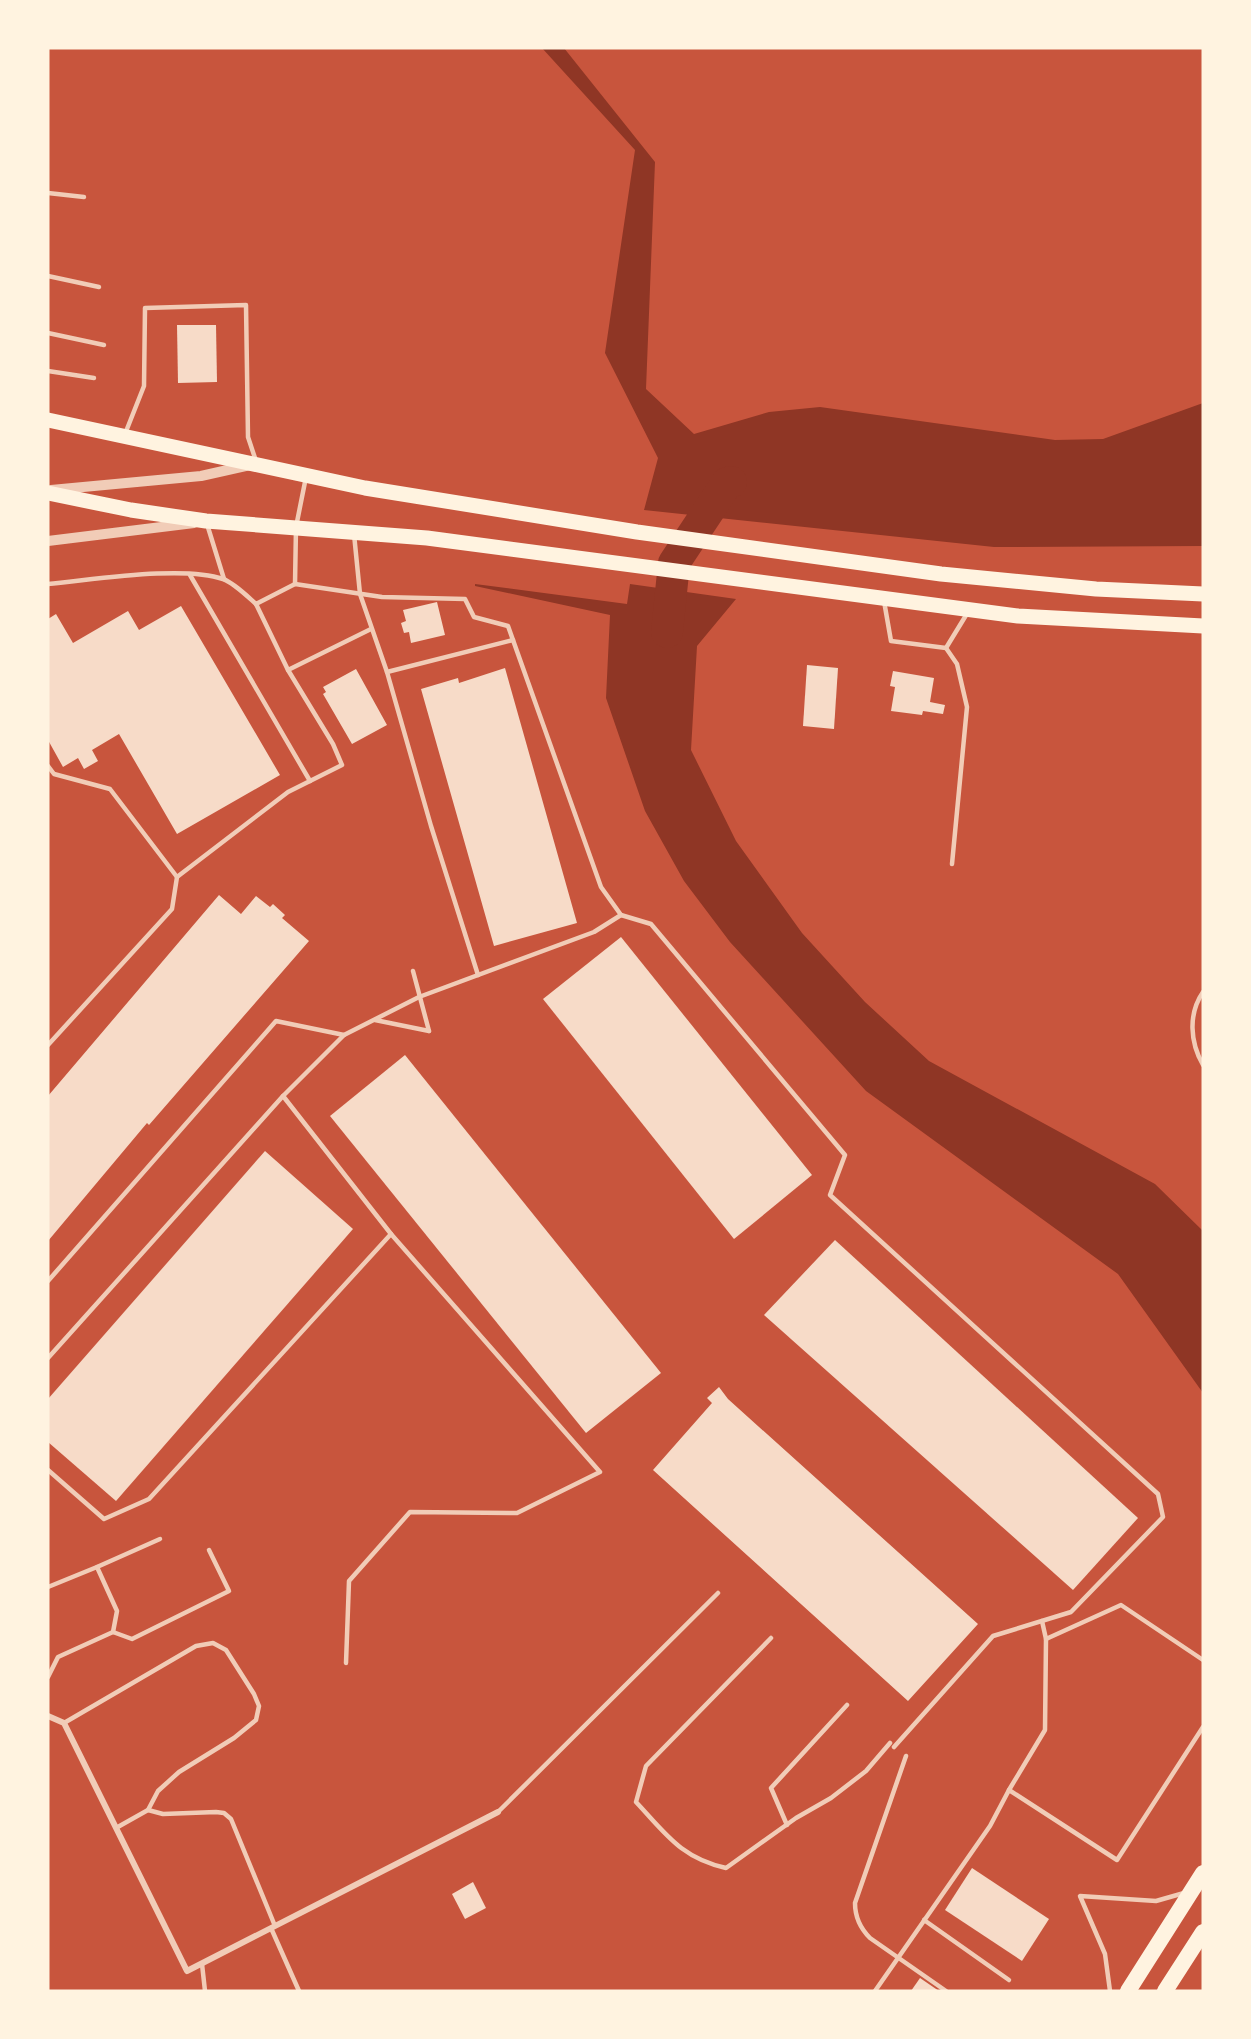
<svg xmlns="http://www.w3.org/2000/svg" width="1251" height="2039" font-family="Raleway,sans-serif">
	<style>
		.water { fill: #8f3625 }
		.lines { fill: none; stroke-linecap: round; stroke-linejoin: round }
		.river { stroke: #8f3625; stroke-width: 32 }
		.building { fill: #f7dbc8 }
		.service { stroke: #f1ccb7; stroke-width: 4.5 }
		.minor { stroke: #f1ccb7; stroke-width: 6 }
		.tertiary { stroke: #f1ccb7; stroke-width: 10 }
		.primary { stroke: #fff3e0; stroke-width: 15 }
		.trunk { stroke: #fff3e0; stroke-width: 16 }
	</style>
	<rect width="100%" height="100%" fill="#c8553d"/>
	<!-- water -->
	<g class="water">
		<polygon points="542,48 564,48 655,162 646,389 694,434 769,412 820,407 1055,440 1103,439 1203,403 1203,546 994,547 644,510 658,458 605,353 635,150"/>
		<polygon points="475,584 627,604 630,584 736,599 697,646 691,750 736,841 802,933 865,1002 929,1061 1155,1184 1203,1231 1203,1393 1118,1274 866,1091 730,942 684,881 645,811 606,698 610,615 475,586"/>
	</g>
	<g class="lines">
		<!-- river -->
		<polyline class="river" points="667,632 674,563 727,483 731,482"/>
	</g>
	<!-- building -->
	<g class="building">
		<polygon points="177,325 216,325 217,382 178,383"/>
		<polygon points="437,602 445,635 411,643 409,632 404,633 401,623 406,621 403,610"/>
		<polygon points="181,606 280,775 177,834 119,734 92,750 98,761 84,769 78,758 63,767 48,740 48,619 56,614 73,643 128,611 139,630"/>
		<polygon points="807,665 838,668 834,729 803,726"/>
		<polygon points="505,668 577,923 494,946 421,689 458,678 459,683"/>
		<polygon points="356,669 387,725 352,744 323,694 326,692 323,687"/>
		<polygon points="893,671 934,678 930,702 945,705 943,714 923,711 922,715 891,711 895,687 890,686"/>
		<polygon points="219,895 241,914 256,896 270,907 273,904 285,915 282,918 309,941 149,1125 147,1123 48,1241 48,1096"/>
		<polygon points="621,937 812,1175 734,1239 543,999"/>
		<polygon points="405,1055 661,1373 586,1433 330,1116"/>
		<polygon points="265,1151 353,1229 116,1501 48,1442 48,1399"/>
		<polygon points="835,1240 1138,1518 1073,1590 764,1315"/>
		<polygon points="719,1387 728,1399 978,1624 908,1701 653,1470 712,1403 707,1398"/>
		<polygon points="972,1868 1049,1919 1022,1961 945,1910"/>
		<polygon points="473,1882 486,1908 465,1919 452,1894"/>
		<polygon points="920,1978 939,1991 911,1991"/>
	</g>
	<g class="lines">
		<!-- service -->
		<g class="service">
			<polyline points="48,193 84,197"/>
			<polyline points="48,276 99,287"/>
			<polyline points="48,333 104,345"/>
			<polyline points="48,371 94,378"/>
			<polyline points="125,434 144,386 145,308 246,305 248,437 256,461"/>
			<polyline points="207,524 224,579"/>
			<polyline points="354,534 360,594 387,672 431,826 478,975"/>
			<polyline points="190,575 310,781"/>
			<path d="M48 584C93 580 182 565 223 579 234 583 247 596 256 604L295 584 382 597 465 599 474 617 508 626 601 887 621 915 651 924 845 1155 830 1195 1158 1494 1163 1517 1071 1612 993 1636 894 1747"/>
			<polyline points="295,584 296,527 306,477"/>
			<polyline points="884,601 891,641 946,648 968,612"/>
			<polyline points="946,648 957,664 967,707 952,864"/>
			<polyline points="288,670 371,629"/>
			<polyline points="387,672 513,640"/>
			<polyline points="48,766 54,774 110,789 177,877"/>
			<polyline points="413,971 429,1031"/>
			<path d="M1203 992C1188 1014 1190 1042 1203 1065"/>
			<polyline points="375,1020 429,1031"/>
			<polyline points="48,1045 172,909 177,877 288,792 342,765 333,744 288,670 256,604"/>
			<polyline points="283,1096 391,1234 600,1472 517,1513 410,1512 349,1581 346,1663"/>
			<polyline points="48,1281 276,1021 344,1035"/>
			<polyline points="48,1358 283,1096 344,1035 419,997 594,932 621,915"/>
			<polyline points="48,1470 104,1519 149,1499 391,1234"/>
			<polyline points="48,1587 97,1567"/>
			<polyline points="1042,1621 1046,1639 1121,1605 1203,1660"/>
			<polyline points="113,1632 117,1611 97,1567 160,1539"/>
			<path d="M771 1638 646 1766 636 1802C666 1834 681 1858 726 1868L796 1818 831 1798 866 1771 890 1743"/>
			<polyline points="48,1677 58,1657 113,1632 132,1639 229,1591 209,1550"/>
			<polyline points="64,1723 196,1646 213,1643 226,1650 254,1694 259,1706 256,1720 234,1738 179,1772 158,1791 148,1810 116,1828"/>
			<path d="M906 1756 855 1903C855 1917 860 1928 870 1938L946 1991"/>
			<polyline points="1009,1790 1045,1730 1046,1639"/>
			<polyline points="148,1810 163,1814 216,1812 224,1813 231,1819 275,1926"/>
			<polyline points="498,1812 718,1593"/>
			<polyline points="787,1825 771,1788 847,1705"/>
			<polyline points="924,1920 1009,1980"/>
			<polyline points="271,1928 299,1991"/>
			<polyline points="202,1964 205,1991"/>
			<polyline points="875,1991 990,1826 1009,1790 1117,1860 1203,1727"/>
			<polyline points="1110,1991 1105,1954 1080,1896 1156,1901 1184,1893"/>
		</g>
		<!-- minor -->
		<polyline class="minor" points="48,1716 64,1723 187,1971 498,1812"/>
		<!-- tertiary -->
		<g class="tertiary">
			<polyline points="51,490 201,476 250,465"/>
			<polyline points="48,541 194,523"/>
		</g>
		<!-- primary -->
		<g class="primary">
			<polyline points="48,420 365,488 637,532 941,574 1096,589 1203,594"/>
			<polyline points="48,493 131,510 206,521 427,538 1018,616 1203,626"/>
		</g>
		<!-- trunk -->
		<g class="trunk">
			<polyline points="1128,1991 1203,1873"/>
			<polyline points="1165,1991 1203,1932"/>
		</g>
	</g>
	<!-- border -->
	<rect width="1251" height="2039" fill="none" stroke="#fff3e0" stroke-width="99"/>
</svg>
